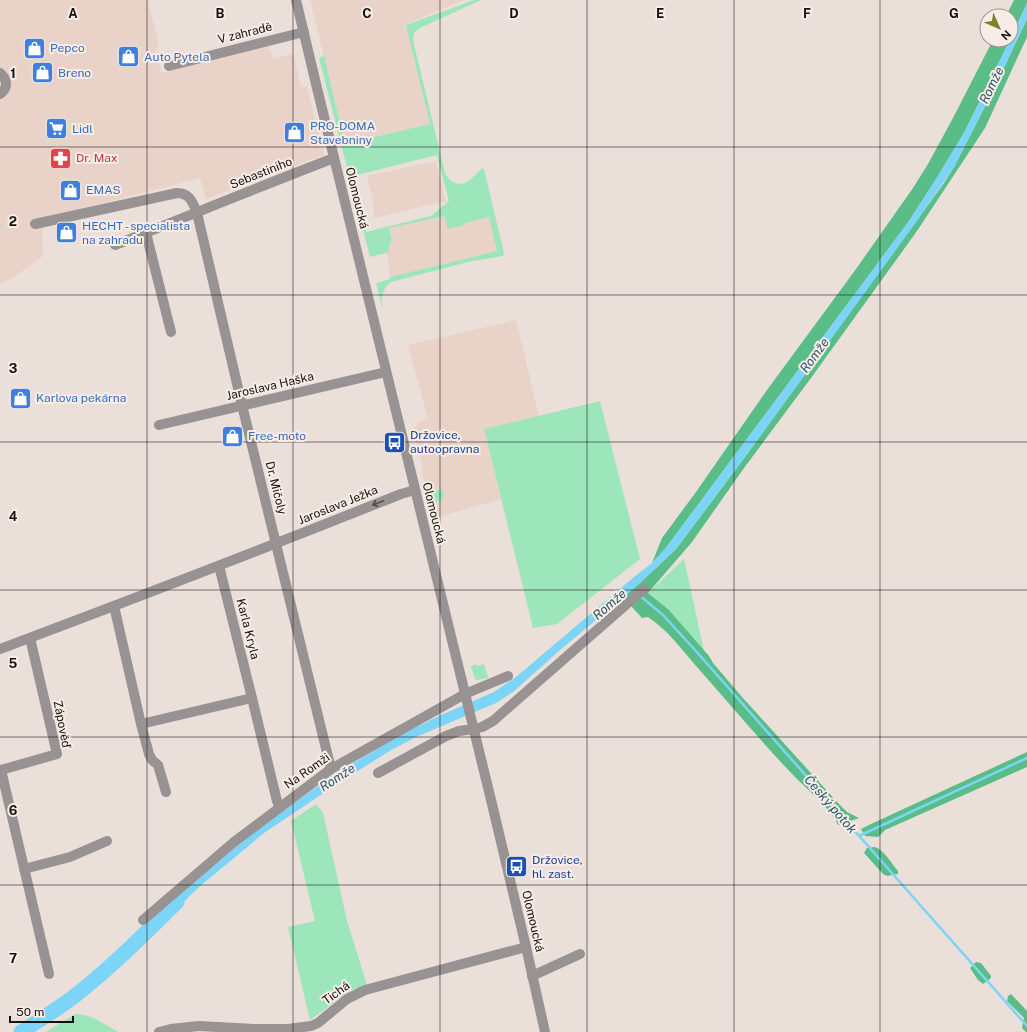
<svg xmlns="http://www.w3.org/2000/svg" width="1027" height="1032" font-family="'Public Sans',sans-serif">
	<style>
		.commercial { fill: #e9d2c8 }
		.green { fill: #9de6bb; fill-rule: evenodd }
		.forest { fill: #5abd88 }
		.water { fill: #7cd5f7 }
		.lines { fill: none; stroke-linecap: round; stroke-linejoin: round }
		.stream { stroke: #7cd5f7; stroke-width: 2.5 }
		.river { stroke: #7cd5f7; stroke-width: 15 }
		.minor { stroke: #989293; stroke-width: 10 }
		.oneway { stroke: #504b4a }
		.grid { fill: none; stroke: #15110f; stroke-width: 1; stroke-opacity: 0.55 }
		.labels { text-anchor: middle; stroke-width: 4; stroke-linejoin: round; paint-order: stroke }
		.street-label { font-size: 12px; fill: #15110f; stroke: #f7ece6 }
		.shop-label { font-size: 12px; fill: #366cbe; stroke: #f7ece6; text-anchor: start }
		.health-label { font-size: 12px; fill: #be3a42; stroke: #f7ece6; text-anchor: start }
		.transit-label { font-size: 12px; fill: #164399; stroke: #f7ece6; text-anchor: start }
		.water-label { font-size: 13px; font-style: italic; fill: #27596b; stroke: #f7ece6 }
		.grid-label { font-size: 13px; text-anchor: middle; font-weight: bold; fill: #15110f; stroke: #f7ece6; stroke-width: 4; stroke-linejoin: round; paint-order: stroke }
	</style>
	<rect width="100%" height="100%" fill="#eadfd9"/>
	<!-- commercial -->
	<g class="commercial">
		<polygon points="0,0 148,0 159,46 155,48 162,73 269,46 273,59 293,54 301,87 307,86 324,155 206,199 200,178 42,219 43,256 13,278 0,283"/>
		<polygon points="310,0 464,0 406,24 430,124 345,144"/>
		<polygon points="436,161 446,201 375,218 372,201 373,201 367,176"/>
		<polygon points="482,172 500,253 391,279 388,267 389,266 387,253 385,254 379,229 432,216"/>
		<polygon points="516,320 539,416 484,429 501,499 435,518 426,481 424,481 421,468 423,467 413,430 419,422 428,419 408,345"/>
	</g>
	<!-- green -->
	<g class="green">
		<path d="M474 0H481L420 28 414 33 413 40 445 173C449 181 458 187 467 182 472 179 477 173 482 168L484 169 504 253 503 256 468 262 391 282C381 290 381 299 383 310L376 283 390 279V277L497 251 489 217 465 223V225L448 229 444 216 389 228 392 241 389 245V252L370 257 319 58 324 56 345 144 430 124 406 25ZM437 155 449 201 431 216 366 232 353 176Z"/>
		<polygon points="600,401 640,559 557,624 533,628 484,429"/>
		<polygon points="443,489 443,500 431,503 429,494 431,492"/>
		<polygon points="684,559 704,651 669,610 648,593"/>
		<polygon points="476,664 477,666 484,664 488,678 477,680 475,679 471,666"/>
		<polygon points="316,804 323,813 347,921 367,985 351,990 310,1020 288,927 315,921 291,821"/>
		<path d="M75 1014C91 1014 104 1024 118 1032H46Z"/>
	</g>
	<!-- forest -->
	<g class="forest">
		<polygon points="1014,0 1027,0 1027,3 1011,38 1011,16 1006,16"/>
		<path d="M1027 19V37L985 128 917 231 811 378 744 468 692 542 648 593 669 610 709 656 713 663 742 697 839 804 847 812 859 818 838 825C833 811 806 788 795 777 761 742 730 704 697 667 682 650 668 630 648 617L642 618 623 597 640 583 676 549 745 457 944 183 954 167 993 91Z"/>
		<polygon points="993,40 1010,40 965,131 938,176 909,221 846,306 665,549 652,563 662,538 696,492 767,390 856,269 913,188 928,164 953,118"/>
		<polygon points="1027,752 1027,767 885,830 878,837 865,836 861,829 871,824"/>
		<path d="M875 847C885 851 891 863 898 871V874L887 876 883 874 864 853 867 848Z"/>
		<polygon points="976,962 981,963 991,976 991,978 983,984 978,980 970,968"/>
		<polygon points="1011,994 1027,1011 1027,1032 1026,1032 1022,1028 1024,1018 1007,1001 1008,996"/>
	</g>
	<!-- water -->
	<polygon class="water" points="1027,3 1027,19 993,91 954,167 917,221 745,457 676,549 640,583 559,651 513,692 496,703 416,737 393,749 343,780 264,833 199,887 165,920 158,913 255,831 333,775 406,732 441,715 494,692 516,677 634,577 652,563 665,549 846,306 909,221 938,176 965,131 1010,40 1011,40 1011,38"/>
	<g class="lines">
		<!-- stream -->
		<g class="stream">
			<polyline points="639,595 663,615 695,650 1027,1026"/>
			<polyline points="859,836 1027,758"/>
		</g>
		<!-- river -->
		<path class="river" d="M21 1032C38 1021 56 1010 72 998 110 969 143 935 177 902"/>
		<!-- minor -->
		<g class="minor">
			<polyline points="296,0 317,88 492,804 526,947 545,1032"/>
			<polyline points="169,66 304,32"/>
			<path d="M0 73C8 80 8 88 0 94"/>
			<path d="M35 224 177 193C190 193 193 203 197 213L242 405 331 769"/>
			<polyline points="146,233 171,332"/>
			<path d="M115 245C188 216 261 186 334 158"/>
			<polyline points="159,425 386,372"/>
			<polyline points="219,566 252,698 277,801 279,807"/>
			<polyline points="114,606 141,724 252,698"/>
			<polyline points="30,638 57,754 1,770 49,974"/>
			<path d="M0 649C134 599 268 547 401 494L415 490"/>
			<polyline points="141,724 149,754 152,760 158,765 166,792"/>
			<polyline points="378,773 446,736 459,731 474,729 482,727 493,721 644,589"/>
			<polyline points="24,869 70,857 107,841"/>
			<polyline points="143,920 234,842 331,769 465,694 508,676"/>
			<polyline points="532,976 580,954"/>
			<polyline points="159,1032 171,1029 199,1026 254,1029 288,1029 311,1026 318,1023 324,1018 347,999 365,990 526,947"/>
		</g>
	</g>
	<!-- one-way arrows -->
	<defs><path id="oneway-shaft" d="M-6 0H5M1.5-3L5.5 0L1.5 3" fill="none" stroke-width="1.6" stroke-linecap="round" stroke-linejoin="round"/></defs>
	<use class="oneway" href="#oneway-shaft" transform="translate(378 503) rotate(158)"/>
	<!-- grid -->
	<path class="grid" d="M147 0V1032M293 0V1032M440 0V1032M587 0V1032M734 0V1032M880 0V1032M0 147H1027M0 295H1027M0 442H1027M0 590H1027M0 737H1027M0 885H1027"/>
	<!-- icons -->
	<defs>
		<symbol id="shop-square" viewBox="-11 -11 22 22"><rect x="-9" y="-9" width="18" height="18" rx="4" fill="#3f7fe0" stroke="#f7ece6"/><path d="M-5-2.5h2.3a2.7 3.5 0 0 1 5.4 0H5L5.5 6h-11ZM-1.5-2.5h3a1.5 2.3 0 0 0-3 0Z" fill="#fff"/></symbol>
		<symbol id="supermarket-square" viewBox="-11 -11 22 22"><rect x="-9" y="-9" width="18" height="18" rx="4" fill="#3f7fe0" stroke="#f7ece6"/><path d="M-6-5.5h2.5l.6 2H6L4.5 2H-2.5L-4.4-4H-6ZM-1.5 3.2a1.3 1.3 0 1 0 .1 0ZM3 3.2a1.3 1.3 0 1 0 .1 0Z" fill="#fff"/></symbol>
		<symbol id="pharmacy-square" viewBox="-11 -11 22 22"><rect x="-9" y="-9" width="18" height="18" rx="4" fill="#e0444e" stroke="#f7ece6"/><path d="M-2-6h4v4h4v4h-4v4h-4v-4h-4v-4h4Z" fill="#fff"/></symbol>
		<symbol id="bus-square" viewBox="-11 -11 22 22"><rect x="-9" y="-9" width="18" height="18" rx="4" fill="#1a4fb4" stroke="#f7ece6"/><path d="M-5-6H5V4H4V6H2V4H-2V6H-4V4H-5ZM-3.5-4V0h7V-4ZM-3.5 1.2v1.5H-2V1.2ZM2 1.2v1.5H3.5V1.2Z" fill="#fff"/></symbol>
	</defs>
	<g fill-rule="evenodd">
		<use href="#shop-square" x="22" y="36" width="25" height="25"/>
		<use href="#shop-square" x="116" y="44" width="25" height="25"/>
		<use href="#shop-square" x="30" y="60" width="25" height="25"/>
		<use href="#supermarket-square" x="44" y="116" width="25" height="25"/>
		<use href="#shop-square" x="282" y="120" width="25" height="25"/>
		<use href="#pharmacy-square" x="48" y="146" width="25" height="25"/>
		<use href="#shop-square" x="58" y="178" width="25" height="25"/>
		<use href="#shop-square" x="54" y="220" width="25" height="25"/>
		<use href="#shop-square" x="8" y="386" width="25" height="25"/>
		<use href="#shop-square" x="220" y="424" width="25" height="25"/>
		<use href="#bus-square" x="382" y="430" width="25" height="25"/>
		<use href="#bus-square" x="504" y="854" width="25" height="25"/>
	</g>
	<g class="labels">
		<!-- street labels -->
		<g class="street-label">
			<text transform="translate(245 33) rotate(-14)" y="4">V zahradě</text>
			<text transform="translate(261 173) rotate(-22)" y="4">Sebastiniho</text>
			<text transform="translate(357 198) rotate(76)" y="4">Olomoucká</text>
			<text transform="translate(270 386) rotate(-13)" y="4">Jaroslava Haška</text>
			<text transform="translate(276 488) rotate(76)" y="4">Dr. Mičoly</text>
			<text transform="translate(338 505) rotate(-22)" y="4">Jaroslava Ježka</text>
			<text transform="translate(434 513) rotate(76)" y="4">Olomoucká</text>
			<text transform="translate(248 629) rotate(76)" y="4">Karla Kryla</text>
			<text transform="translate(62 724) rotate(79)" y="4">Zápověď</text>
			<text transform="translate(307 771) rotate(-35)" y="4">Na Romži</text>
			<text transform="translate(533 921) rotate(77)" y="4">Olomoucká</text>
			<text transform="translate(336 993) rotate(-36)" y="4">Tichá</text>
		</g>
		<!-- shop labels -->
		<g class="shop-label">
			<text x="50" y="52">Pepco</text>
			<text x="144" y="61">Auto Pytela</text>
			<text x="58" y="77">Breno</text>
			<text x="310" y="130">PRO-DOMA<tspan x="310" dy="14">Stavebniny</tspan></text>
			<text x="72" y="133">Lidl</text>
			<text x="86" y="194">EMAS</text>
			<text x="82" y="230">HECHT - specialista<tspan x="82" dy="14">na zahradu</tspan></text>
			<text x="36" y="402">Karlova pekárna</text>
			<text x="248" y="440">Free-moto</text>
		</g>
		<!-- health labels -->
		<g class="health-label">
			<text x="76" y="162">Dr. Max</text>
		</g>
		<!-- transit labels -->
		<g class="transit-label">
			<text x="410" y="439">Držovice,<tspan x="410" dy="14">autoopravna</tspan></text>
			<text x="532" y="864">Držovice,<tspan x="532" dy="14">hl. zast.</tspan></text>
		</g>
		<!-- water labels -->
		<g class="water-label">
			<text transform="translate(991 85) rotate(-64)" y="5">Romže</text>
			<text transform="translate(814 355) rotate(-54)" y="5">Romže</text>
			<text transform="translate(609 604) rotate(-41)" y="5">Romže</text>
			<text transform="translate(337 777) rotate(-33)" y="5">Romže</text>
			<text transform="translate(831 804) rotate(49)" y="5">Český potok</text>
		</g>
	</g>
	<g class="grid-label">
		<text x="73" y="18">A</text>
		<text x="220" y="18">B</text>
		<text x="367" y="18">C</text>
		<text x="514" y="18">D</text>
		<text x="660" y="18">E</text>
		<text x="807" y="18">F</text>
		<text x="954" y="18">G</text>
		<text x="13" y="78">1</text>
		<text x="13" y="226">2</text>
		<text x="13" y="373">3</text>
		<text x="13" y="521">4</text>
		<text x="13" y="668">5</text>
		<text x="13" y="815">6</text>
		<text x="13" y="963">7</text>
	</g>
	<!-- north arrow -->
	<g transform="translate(999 28) rotate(135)"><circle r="19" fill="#f7ece6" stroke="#9d9490"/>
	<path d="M0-3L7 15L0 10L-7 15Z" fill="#7e822c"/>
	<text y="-6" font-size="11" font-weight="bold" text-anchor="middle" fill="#15110f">N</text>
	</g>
	<!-- scale -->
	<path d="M10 1016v6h63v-6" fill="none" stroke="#15110f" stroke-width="2"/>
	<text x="16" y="1016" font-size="12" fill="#15110f" stroke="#f7ece6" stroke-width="3" paint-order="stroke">50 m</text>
</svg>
